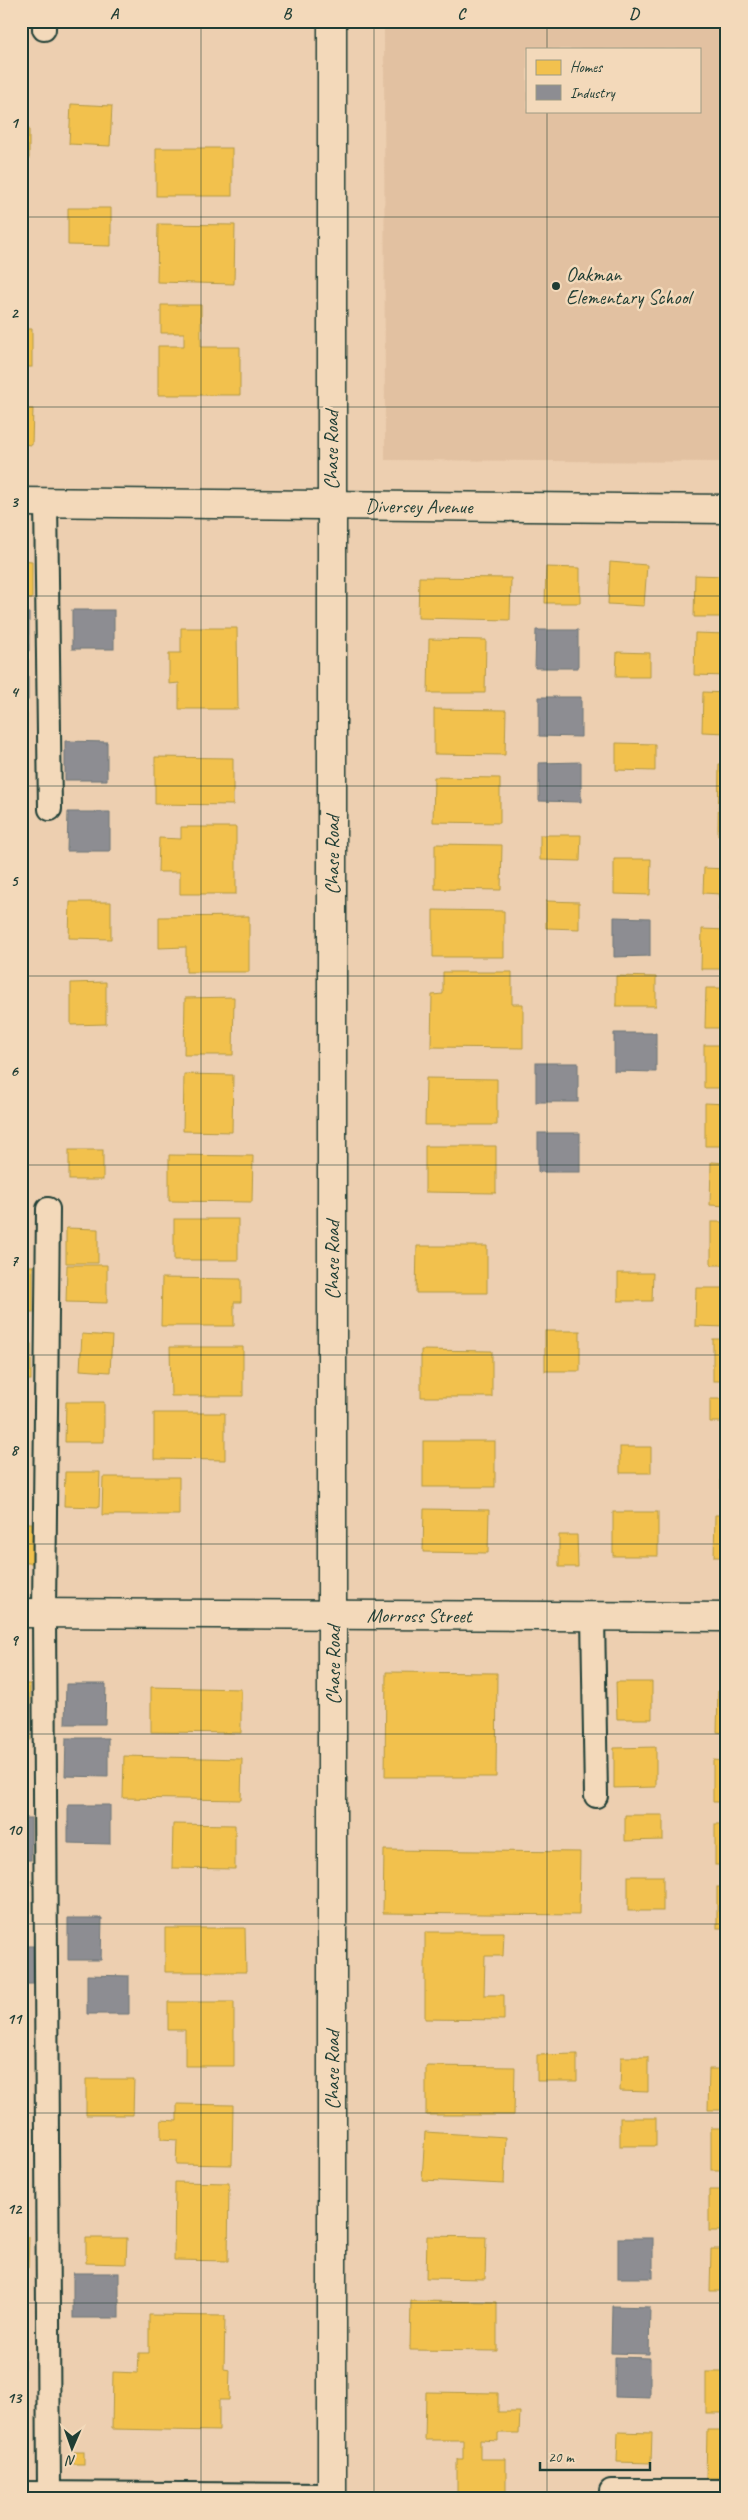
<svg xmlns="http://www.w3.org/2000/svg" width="748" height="2520" font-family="Caveat,sans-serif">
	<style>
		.built { fill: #e2c1a1; fill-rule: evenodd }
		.homes { fill: #f2c14e; stroke: #b39946 }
		.industry { fill: #8d8d92; stroke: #6c7576 }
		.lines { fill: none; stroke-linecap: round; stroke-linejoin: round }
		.lane-casing { stroke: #1f3d34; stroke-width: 26 }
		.street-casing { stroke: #1f3d34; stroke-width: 31 }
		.secondary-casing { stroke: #1f3d34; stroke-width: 31 }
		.lane { stroke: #f3d9ba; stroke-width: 22 }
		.street { stroke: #f3d9ba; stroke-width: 28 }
		.secondary { stroke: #f3d9ba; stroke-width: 28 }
		.grid { fill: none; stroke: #1f3d34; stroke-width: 1; stroke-opacity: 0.55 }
		.poi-dot { fill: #1f3d34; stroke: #f3d9ba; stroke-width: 2 }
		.labels { text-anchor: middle; stroke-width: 5; stroke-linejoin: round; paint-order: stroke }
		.poi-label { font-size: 20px; fill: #1f3d34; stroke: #f3d9ba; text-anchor: start }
		.street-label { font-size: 20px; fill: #1f3d34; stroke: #f3d9ba }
		.neatline { fill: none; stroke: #1f3d34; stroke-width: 2 }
		.grid-label { font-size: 16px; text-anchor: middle; font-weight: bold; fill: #1f3d34 }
	</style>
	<rect width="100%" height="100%" fill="#edcfb0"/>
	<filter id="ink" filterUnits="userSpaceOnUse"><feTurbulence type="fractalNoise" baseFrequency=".02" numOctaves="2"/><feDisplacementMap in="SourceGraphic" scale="10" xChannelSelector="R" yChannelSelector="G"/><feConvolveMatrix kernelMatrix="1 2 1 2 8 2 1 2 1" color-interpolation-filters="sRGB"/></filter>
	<g filter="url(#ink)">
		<!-- built -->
		<path class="built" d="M384 21H727V462L385 460ZM527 49H699V111H527Z"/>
		<!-- homes -->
		<g class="homes">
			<polygon points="21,89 25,89 24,125 21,125"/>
			<polygon points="71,104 112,106 110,146 69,144"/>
			<rect x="21" y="129" width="8" height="29"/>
			<rect x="156" y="148" width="76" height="48"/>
			<polygon points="68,208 111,208 111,246 68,245"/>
			<polygon points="158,224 235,225 234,284 157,282"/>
			<polygon points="161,305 201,305 201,347 240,347 240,395 158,395 158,346 184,346 184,333 161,333"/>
			<rect x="21" y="329" width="11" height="38"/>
			<polygon points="21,409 33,409 32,445 21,444"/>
			<polygon points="21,560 32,561 32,599 21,599"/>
			<polygon points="610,562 647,565 644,606 608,604"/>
			<polygon points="546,567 580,568 580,603 545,603"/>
			<polygon points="695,575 727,576 727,617 694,617"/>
			<polygon points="419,577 511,578 510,620 418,618"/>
			<polygon points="181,628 237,628 238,709 179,709 179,683 169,684 169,653 181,653"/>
			<polygon points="695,633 727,634 727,676 694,675"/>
			<polygon points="429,639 486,640 485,693 428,693"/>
			<polygon points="617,652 650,653 650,677 616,677"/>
			<polygon points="703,692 727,693 727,733 702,732"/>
			<polygon points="434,709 506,710 505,755 434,754"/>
			<polygon points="21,714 27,714 26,750 21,750"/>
			<polygon points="616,743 655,744 655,771 616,770"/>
			<polygon points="155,757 233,758 233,805 155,804"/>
			<polygon points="719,764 727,764 727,837 718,836"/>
			<polygon points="434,777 500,778 500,823 433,822"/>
			<polygon points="181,827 236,827 236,894 180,894 180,872 158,872 159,838 181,839"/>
			<polygon points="540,835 581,835 580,861 540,860"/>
			<polygon points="435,844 502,845 501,890 435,889"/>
			<polygon points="614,859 651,859 650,895 614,894"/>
			<polygon points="704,868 727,869 727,911 719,911 720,894 703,893"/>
			<polygon points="546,901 579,902 579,929 546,928"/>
			<polygon points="70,902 111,902 111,939 69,938"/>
			<polygon points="433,910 504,911 504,957 433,957"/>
			<polygon points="249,916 249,972 186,972 186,947 159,948 159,917"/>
			<polygon points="702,929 727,930 727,969 701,969"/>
			<polygon points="443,972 512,972 512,1004 523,1004 523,1048 431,1047 432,995 443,994"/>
			<polygon points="616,976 656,977 656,1006 616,1006"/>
			<polygon points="106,982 106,1024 71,1025 71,983"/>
			<polygon points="706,988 727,988 727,1028 705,1028"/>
			<polygon points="234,997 233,1055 184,1055 185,998"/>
			<rect x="704" y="1045" width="23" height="43"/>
			<polygon points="184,1074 233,1075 232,1132 183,1131"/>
			<polygon points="426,1078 497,1079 497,1125 425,1125"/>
			<polygon points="705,1103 727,1104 727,1146 705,1146"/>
			<polygon points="425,1146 496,1146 496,1193 425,1192"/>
			<rect x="69" y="1150" width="34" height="30"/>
			<polygon points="169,1155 253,1156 252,1202 169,1201"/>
			<polygon points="711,1162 727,1163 727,1206 710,1205"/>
			<rect x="21" y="1218" width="6" height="36"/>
			<rect x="174" y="1219" width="64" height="41"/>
			<rect x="711" y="1222" width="16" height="43"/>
			<polygon points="66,1228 98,1229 98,1263 66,1263"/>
			<polygon points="417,1246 487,1246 487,1293 416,1293"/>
			<polygon points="67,1265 107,1265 107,1303 66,1302"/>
			<rect x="21" y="1266" width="12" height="46"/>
			<polygon points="618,1273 653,1273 652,1301 618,1301"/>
			<polygon points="162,1278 241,1279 241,1302 234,1302 234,1326 161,1326"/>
			<polygon points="696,1288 727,1288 727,1327 695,1326"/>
			<rect x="545" y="1331" width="35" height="40"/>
			<polygon points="82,1334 112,1336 110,1372 80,1370"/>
			<rect x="713" y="1339" width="14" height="42"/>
			<rect x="21" y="1344" width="10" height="36"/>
			<polygon points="170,1347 243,1347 243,1396 171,1396"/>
			<polygon points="421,1350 492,1351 492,1397 421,1397"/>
			<polygon points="710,1399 727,1399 727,1443 722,1442 722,1422 710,1422"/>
			<polygon points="66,1402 104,1402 104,1442 65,1442"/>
			<polygon points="154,1413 225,1413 225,1460 154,1459"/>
			<rect x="423" y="1441" width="72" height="46"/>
			<rect x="620" y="1447" width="31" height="26"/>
			<polygon points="721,1457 727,1457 727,1500 721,1499"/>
			<polygon points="65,1472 100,1472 99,1507 64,1506"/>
			<polygon points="103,1477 179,1477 179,1515 102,1515"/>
			<polygon points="424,1509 489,1510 488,1553 423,1552"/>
			<rect x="613" y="1512" width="45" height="44"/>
			<polygon points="715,1515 727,1515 727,1557 714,1557"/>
			<rect x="21" y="1523" width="11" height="40"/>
			<polygon points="559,1535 577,1535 578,1567 559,1567"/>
			<polygon points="386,1672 497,1673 496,1777 385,1777"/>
			<polygon points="616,1682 652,1682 652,1719 617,1719"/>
			<rect x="21" y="1684" width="9" height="56"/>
			<polygon points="151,1687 241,1689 241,1733 151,1732"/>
			<polygon points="718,1691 727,1691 727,1733 717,1732"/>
			<polygon points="656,1747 656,1787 614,1788 614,1748"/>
			<polygon points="124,1756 242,1759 241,1800 123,1798"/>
			<polygon points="713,1760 727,1761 727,1802 713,1802"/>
			<polygon points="625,1815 663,1815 663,1840 625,1841"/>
			<polygon points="173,1824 235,1825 235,1869 172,1868"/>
			<rect x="715" y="1824" width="12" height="41"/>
			<polygon points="384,1850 580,1852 579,1915 383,1913"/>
			<rect x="628" y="1876" width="35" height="35"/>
			<rect x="717" y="1887" width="10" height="41"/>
			<polygon points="165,1928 245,1928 246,1972 165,1972"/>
			<polygon points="425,1932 504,1932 503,1956 485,1956 484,1995 504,1995 504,2020 425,2019"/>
			<polygon points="168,2002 234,2002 234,2066 185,2066 185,2030 168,2030"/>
			<polygon points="577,2054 577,2081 537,2081 537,2055"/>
			<polygon points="621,2057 648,2057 648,2092 620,2091"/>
			<polygon points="426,2066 515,2067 514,2115 426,2115"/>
			<polygon points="709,2069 727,2069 727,2110 708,2110"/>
			<polygon points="86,2079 134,2079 133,2115 86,2115"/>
			<polygon points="177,2104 233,2105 232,2165 176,2164 177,2140 161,2139 161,2120 177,2121"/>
			<rect x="620" y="2118" width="36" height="28"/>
			<rect x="711" y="2128" width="16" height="42"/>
			<polygon points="425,2132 506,2137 504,2184 422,2180"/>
			<polygon points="175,2182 229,2183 228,2261 174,2260"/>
			<rect x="709" y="2190" width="18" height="41"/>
			<polygon points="427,2236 486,2237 485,2279 426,2278"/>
			<polygon points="21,2237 29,2237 28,2268 21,2267"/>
			<polygon points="86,2238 127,2238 126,2264 86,2263"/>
			<polygon points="711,2249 727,2249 727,2291 710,2291"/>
			<polygon points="411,2301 497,2302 497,2351 410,2350"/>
			<polygon points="149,2315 225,2316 224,2369 230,2370 229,2400 219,2400 219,2431 112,2429 113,2372 138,2373 139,2353 149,2353"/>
			<rect x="706" y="2372" width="21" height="41"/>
			<polygon points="426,2392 498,2393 498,2412 520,2412 519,2433 498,2433 498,2441 480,2440 480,2459 506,2459 506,2499 457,2499 457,2459 463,2459 463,2440 425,2440"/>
			<polygon points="707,2430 727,2430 727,2478 706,2478"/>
			<polygon points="618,2432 652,2433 651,2463 617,2462"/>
			<rect x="73" y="2452" width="11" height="12"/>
		</g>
		<!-- industry -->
		<g class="industry">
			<rect x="72" y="610" width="42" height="39"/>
			<polygon points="21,612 29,613 29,651 21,651"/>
			<polygon points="536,630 578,630 578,668 535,668"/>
			<rect x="21" y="660" width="7" height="40"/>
			<polygon points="539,697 581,697 581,737 539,736"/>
			<polygon points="65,741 107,742 107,780 65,780"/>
			<polygon points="581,762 581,802 539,801 539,763"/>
			<polygon points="68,812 110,812 110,851 67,851"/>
			<polygon points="614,917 650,918 650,956 614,957"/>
			<polygon points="614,1033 656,1033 656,1072 614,1071"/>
			<rect x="536" y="1063" width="42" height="39"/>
			<rect x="538" y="1133" width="42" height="39"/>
			<polygon points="66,1684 106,1684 105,1724 65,1724"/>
			<polygon points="66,1738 108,1738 108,1777 65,1776"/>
			<polygon points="68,1805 110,1805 110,1844 68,1843"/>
			<rect x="21" y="1818" width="10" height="42"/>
			<polygon points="68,1918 102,1918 101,1960 68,1960"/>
			<rect x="21" y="1946" width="12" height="38"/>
			<polygon points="87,1975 129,1976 129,2014 87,2014"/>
			<rect x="21" y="2178" width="2" height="36"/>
			<rect x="618" y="2238" width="35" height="40"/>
			<rect x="73" y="2273" width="46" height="45"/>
			<polygon points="21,2284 24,2284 23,2319 21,2319"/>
			<polygon points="612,2306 650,2307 649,2354 611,2353"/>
			<rect x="21" y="2333" width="3" height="35"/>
			<polygon points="615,2357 650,2358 650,2398 615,2397"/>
			<polygon points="21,2378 23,2378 22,2413 21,2413"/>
		</g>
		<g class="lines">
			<defs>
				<g id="lane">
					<polyline points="44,29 44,21"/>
					<polyline points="46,502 50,809"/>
					<polyline points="48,1209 44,1613 49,2493"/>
					<polyline points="593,1616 596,1796"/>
					<polyline points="611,2491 727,2491"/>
					<polyline points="21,2493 332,2495"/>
				</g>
				<g id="street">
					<path id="s1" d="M21 502 727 509"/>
					<path id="s2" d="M21 1613 727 1617"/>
				</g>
				<polyline id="secondary" points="332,21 332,2499"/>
			</defs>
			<!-- lane casing -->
			<use href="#lane" class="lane-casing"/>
			<!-- street casing -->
			<use href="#street" class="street-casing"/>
			<!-- secondary casing -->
			<use href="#secondary" class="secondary-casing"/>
			<!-- lane -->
			<use href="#lane" class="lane"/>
			<!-- street -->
			<use href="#street" class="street"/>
			<!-- secondary -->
			<use href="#secondary" class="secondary"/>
		</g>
	</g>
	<!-- grid -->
	<path class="grid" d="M201 21V2499M374 21V2499M547 21V49M547 111V2499M21 217H727M21 407H727M21 596H727M21 786H727M21 976H727M21 1165H727M21 1355H727M21 1544H727M21 1734H727M21 1924H727M21 2113H727M21 2303H727"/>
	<!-- markers -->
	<circle class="poi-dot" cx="556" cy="286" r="5"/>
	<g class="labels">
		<!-- poi labels -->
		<g class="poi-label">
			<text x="566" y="281">Oakman<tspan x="566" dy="23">Elementary School</tspan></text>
		</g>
		<!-- street labels -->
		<g class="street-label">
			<text transform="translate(331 450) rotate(-90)" y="7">Chase Road</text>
			<text dy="7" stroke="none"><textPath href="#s1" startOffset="398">Diversey Avenue</textPath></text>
			<text transform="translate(332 855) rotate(-90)" y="7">Chase Road</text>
			<text transform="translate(332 1260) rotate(-90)" y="7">Chase Road</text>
			<text dy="7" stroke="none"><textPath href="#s2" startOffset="398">Morross Street</textPath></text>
			<text transform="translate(333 1665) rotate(-90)" y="7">Chase Road</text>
			<text transform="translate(332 2070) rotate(-90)" y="7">Chase Road</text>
		</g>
	</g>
	<!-- margin -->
	<rect width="748" height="2520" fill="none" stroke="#f3d9ba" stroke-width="55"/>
	<!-- legend -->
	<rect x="526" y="48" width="175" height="65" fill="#f3d9ba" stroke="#9e9b84"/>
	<rect x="536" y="60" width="25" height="15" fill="#f2c14e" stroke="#9e9b84"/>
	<text x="570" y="72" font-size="15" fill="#1f3d34">Homes</text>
	<rect x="536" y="85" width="25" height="15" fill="#8d8d92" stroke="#9e9b84"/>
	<text x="570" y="98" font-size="15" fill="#1f3d34">Industry</text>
	<!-- north arrow -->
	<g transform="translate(72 2448) rotate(182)" stroke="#f3d9ba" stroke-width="4" paint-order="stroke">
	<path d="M0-4L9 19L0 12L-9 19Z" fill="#1f3d34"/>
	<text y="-8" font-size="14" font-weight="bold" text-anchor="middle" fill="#1f3d34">N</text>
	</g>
	<!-- scale -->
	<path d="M540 2462v8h110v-8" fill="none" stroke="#1f3d34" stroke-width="2.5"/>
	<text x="548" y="2462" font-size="15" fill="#1f3d34" stroke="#f3d9ba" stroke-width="4" paint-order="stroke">20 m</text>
	<rect x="28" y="28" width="692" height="2464" class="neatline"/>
	<g class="grid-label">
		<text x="114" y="19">A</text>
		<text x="287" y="19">B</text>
		<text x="461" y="19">C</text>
		<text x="634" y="19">D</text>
		<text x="14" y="128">1</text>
		<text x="14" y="318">2</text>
		<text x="14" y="507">3</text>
		<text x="14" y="697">4</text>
		<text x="14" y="886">5</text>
		<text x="14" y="1076">6</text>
		<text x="14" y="1266">7</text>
		<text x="14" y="1455">8</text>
		<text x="14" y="1645">9</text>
		<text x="14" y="1835">10</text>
		<text x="14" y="2024">11</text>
		<text x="14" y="2214">12</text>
		<text x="14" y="2403">13</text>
	</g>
</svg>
